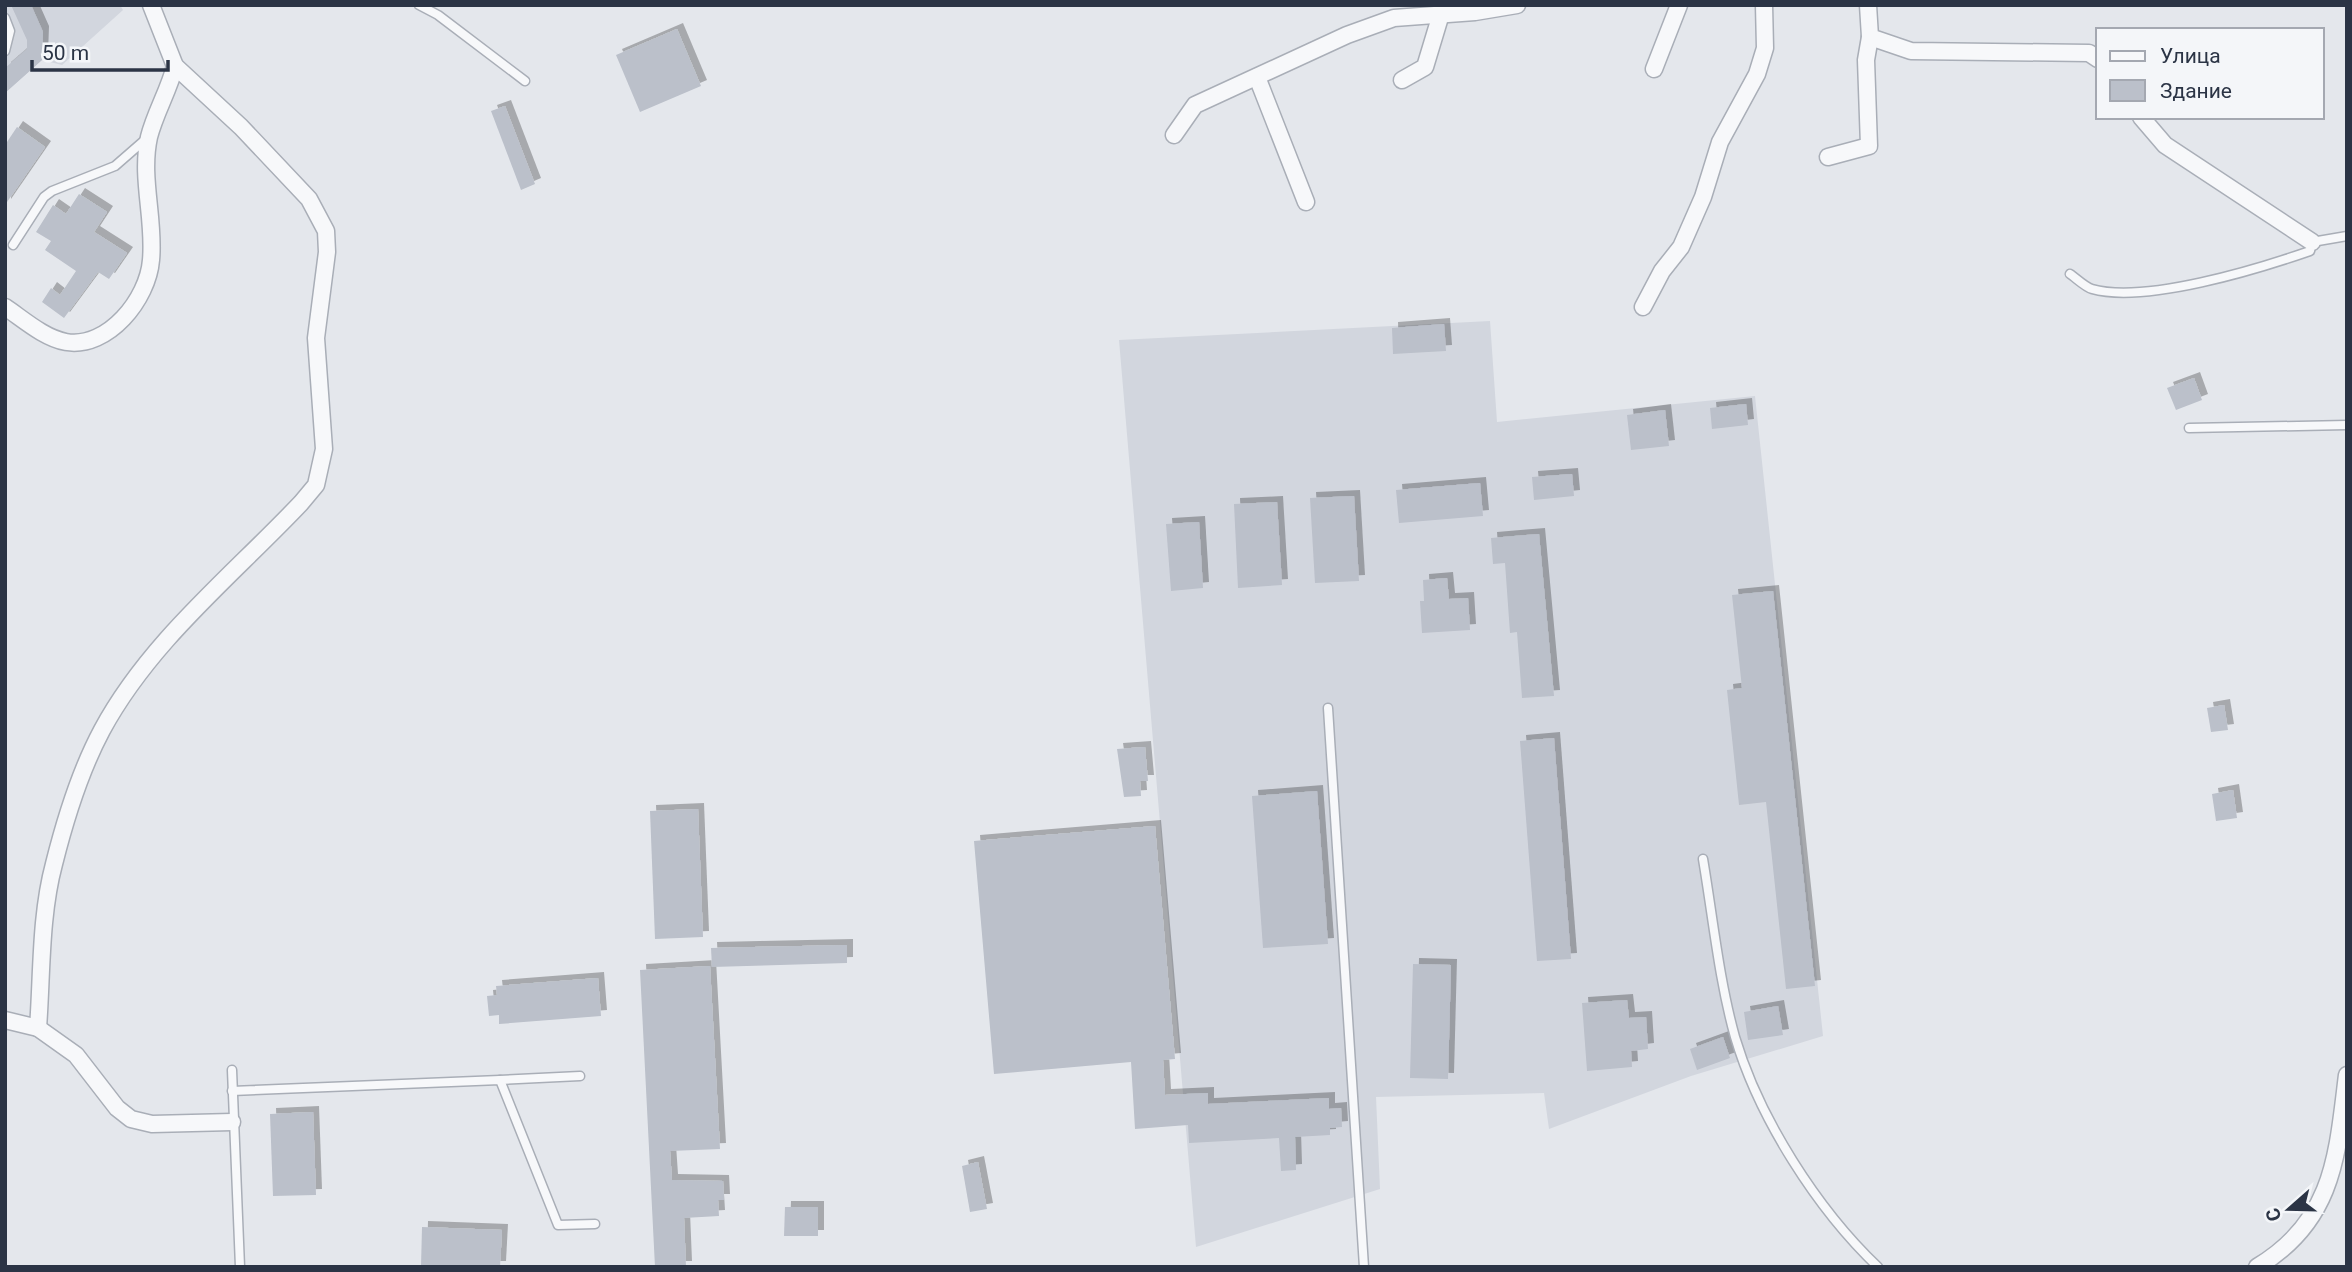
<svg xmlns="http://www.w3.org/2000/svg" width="2352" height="1272" font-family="Roboto,sans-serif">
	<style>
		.built { fill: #d2d6de }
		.building { fill: #bbc0ca; filter: url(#shadow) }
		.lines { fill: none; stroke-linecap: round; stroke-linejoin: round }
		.service-casing { stroke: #a9aeb7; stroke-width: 11 }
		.minor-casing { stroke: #a9aeb7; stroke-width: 19 }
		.service { stroke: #f7f8fa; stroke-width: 8 }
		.minor { stroke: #f7f8fa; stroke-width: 16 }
	</style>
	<defs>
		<filter id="shadow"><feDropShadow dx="6" dy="-6" stdDeviation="0" flood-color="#0004"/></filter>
	</defs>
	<rect width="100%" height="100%" fill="#e4e7ec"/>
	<!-- built -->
	<g class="built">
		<polygon points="5,5 120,5 123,10 62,65 42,60 5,93"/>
		<polygon points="1490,321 1497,422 1755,396 1823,1036 1691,1076 1549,1129 1544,1093 1376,1097 1380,1189 1196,1247 1119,340"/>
	</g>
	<!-- building -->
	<g class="building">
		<polygon points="11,5 31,5 43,32 42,60 5,93 5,68 27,49 27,40"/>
		<polygon points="677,29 701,86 640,112 616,55"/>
		<polygon points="505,106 535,184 521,190 491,111"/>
		<polygon points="17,127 45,147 5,205 5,145"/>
		<polygon points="79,194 107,212 94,232 127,253 109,279 98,272 64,318 42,302 51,288 60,295 76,271 45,250 51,241 36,232 53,205 66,214"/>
		<polygon points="1444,324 1446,351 1393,354 1392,328"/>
		<polygon points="2194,378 2202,400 2176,410 2167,388"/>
		<polygon points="1746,404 1748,425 1712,429 1710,408"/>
		<polygon points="1665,410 1669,446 1631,450 1627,415"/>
		<polygon points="1572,474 1574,496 1534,500 1532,477"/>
		<polygon points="1480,483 1483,516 1399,523 1396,490"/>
		<polygon points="1354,496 1359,581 1315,583 1310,498"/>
		<polygon points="1277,502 1282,585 1238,588 1234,504"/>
		<polygon points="1199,522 1203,588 1171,591 1166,524"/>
		<polygon points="1539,534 1554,696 1522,698 1517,632 1510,633 1505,563 1493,564 1491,538"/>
		<polygon points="1447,578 1449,599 1468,598 1470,630 1422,633 1420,601 1424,601 1423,580"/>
		<polygon points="1773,591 1815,986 1786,989 1766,802 1739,805 1727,690 1742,688 1732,595"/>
		<polygon points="2224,705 2228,730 2211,732 2207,708"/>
		<polygon points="1554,738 1571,959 1537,961 1520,741"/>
		<polygon points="1145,747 1148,781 1140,781 1141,796 1124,797 1117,749"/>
		<polygon points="2233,790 2237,818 2216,821 2212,794"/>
		<polygon points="1317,791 1328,944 1263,948 1252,796"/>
		<polygon points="698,809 703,937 655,939 650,811"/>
		<polygon points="1155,826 1175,1059 1163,1060 1165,1095 1208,1093 1208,1104 1329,1098 1329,1109 1341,1108 1342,1127 1330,1128 1330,1135 1295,1137 1296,1170 1281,1171 1279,1138 1189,1143 1188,1125 1135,1129 1131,1062 994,1074 974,841"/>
		<polygon points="847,945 847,963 712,967 711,948"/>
		<polygon points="1413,964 1451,965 1448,1079 1410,1078"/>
		<polygon points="710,966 720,1149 670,1151 672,1180 723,1181 724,1200 718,1200 719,1216 684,1218 686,1267 655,1267 640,970"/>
		<polygon points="598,978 601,1016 499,1024 499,1015 489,1016 487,996 497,995 496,986"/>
		<polygon points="1627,1000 1629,1018 1646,1017 1648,1049 1631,1051 1632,1067 1587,1071 1582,1003"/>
		<polygon points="1778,1006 1783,1035 1748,1040 1744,1012"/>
		<polygon points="1723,1037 1730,1058 1697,1070 1690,1049"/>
		<polygon points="313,1112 316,1195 273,1196 270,1114"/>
		<polygon points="978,1162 987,1209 970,1212 962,1166"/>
		<polygon points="785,1207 818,1207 818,1236 784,1236"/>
		<polygon points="422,1227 502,1230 500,1267 421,1267"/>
	</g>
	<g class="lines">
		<defs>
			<g id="service">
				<polyline points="419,5 438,15 525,81"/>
				<polyline points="5,18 10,31 5,51"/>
				<polyline points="13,245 44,197 52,191 115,166 146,139"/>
				<path d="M2070 274C2076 278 2085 287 2092 289 2145 304 2258 269 2310 251L2312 242 2347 236"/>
				<polyline points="2189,428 2347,425"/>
				<polyline points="1328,708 1364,1267"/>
				<path d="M1703 859C1713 918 1719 980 1735 1037 1759 1118 1817 1209 1878 1267"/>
				<polyline points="232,1070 240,1267"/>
				<polyline points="500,1080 580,1076"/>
				<polyline points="232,1091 500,1080 558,1225 595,1224"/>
			</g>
			<g id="minor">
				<polyline points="1868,5 1870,37 1911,51 2089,53 2098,59"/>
				<polyline points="1654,69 1679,5"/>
				<polyline points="1257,77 1306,202"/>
				<polyline points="1402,80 1425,67 1441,14"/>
				<polyline points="2141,117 2165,145 2312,242"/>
				<polyline points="1174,135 1195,105 1347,35 1394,18 1475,12 1517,5"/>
				<polyline points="1828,157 1869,146 1866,60 1870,37"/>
				<path d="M5 307C23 319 44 338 66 342 108 349 148 299 151 260 155 219 140 178 149 137 155 113 169 90 175 66L151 5"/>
				<polyline points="1643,307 1662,271 1681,247 1703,197 1720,142 1757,74 1765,48 1764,5"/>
				<path d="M5 1020 38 1028C42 975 40 916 54 864 65 820 80 771 102 730 150 641 232 576 301 503L316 485 324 449 316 338 327 252 326 231 309 199 241 127 175 66"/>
				<polyline points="38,1028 76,1055 117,1108 131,1119 152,1124 232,1122"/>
				<path d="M2257 1267C2334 1221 2337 1156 2347 1075"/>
			</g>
		</defs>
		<!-- service casing -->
		<use href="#service" class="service-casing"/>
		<!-- minor casing -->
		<use href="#minor" class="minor-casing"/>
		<!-- service -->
		<use href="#service" class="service"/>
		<!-- minor -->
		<use href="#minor" class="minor"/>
	</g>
	<!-- border -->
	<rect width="2352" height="1272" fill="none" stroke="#2b3445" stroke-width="14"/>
	<!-- legend -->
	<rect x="2096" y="28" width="228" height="91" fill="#f4f6f9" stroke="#a4a8b1" stroke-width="2"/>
	<rect x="2110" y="51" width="35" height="10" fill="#f7f8fa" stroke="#a4a8b1" stroke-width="2"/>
	<text x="2160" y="63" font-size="21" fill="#2b3445">Улица</text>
	<rect x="2110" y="80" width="35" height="21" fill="#bbc0ca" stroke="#a4a8b1" stroke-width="2"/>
	<text x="2160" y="98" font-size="21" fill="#2b3445">Здание</text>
	<!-- north arrow -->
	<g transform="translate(2289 1209) rotate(250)" stroke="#f4f6f9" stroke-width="5" paint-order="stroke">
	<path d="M0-5L12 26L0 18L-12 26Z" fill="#2b3445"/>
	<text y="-10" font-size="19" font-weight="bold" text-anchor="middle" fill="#2b3445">С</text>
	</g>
	<!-- scale -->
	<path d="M32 60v10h136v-10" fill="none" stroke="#2b3445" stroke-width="3.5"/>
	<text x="42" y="60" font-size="21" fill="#2b3445" stroke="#f4f6f9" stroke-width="5" paint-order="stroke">50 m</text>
</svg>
